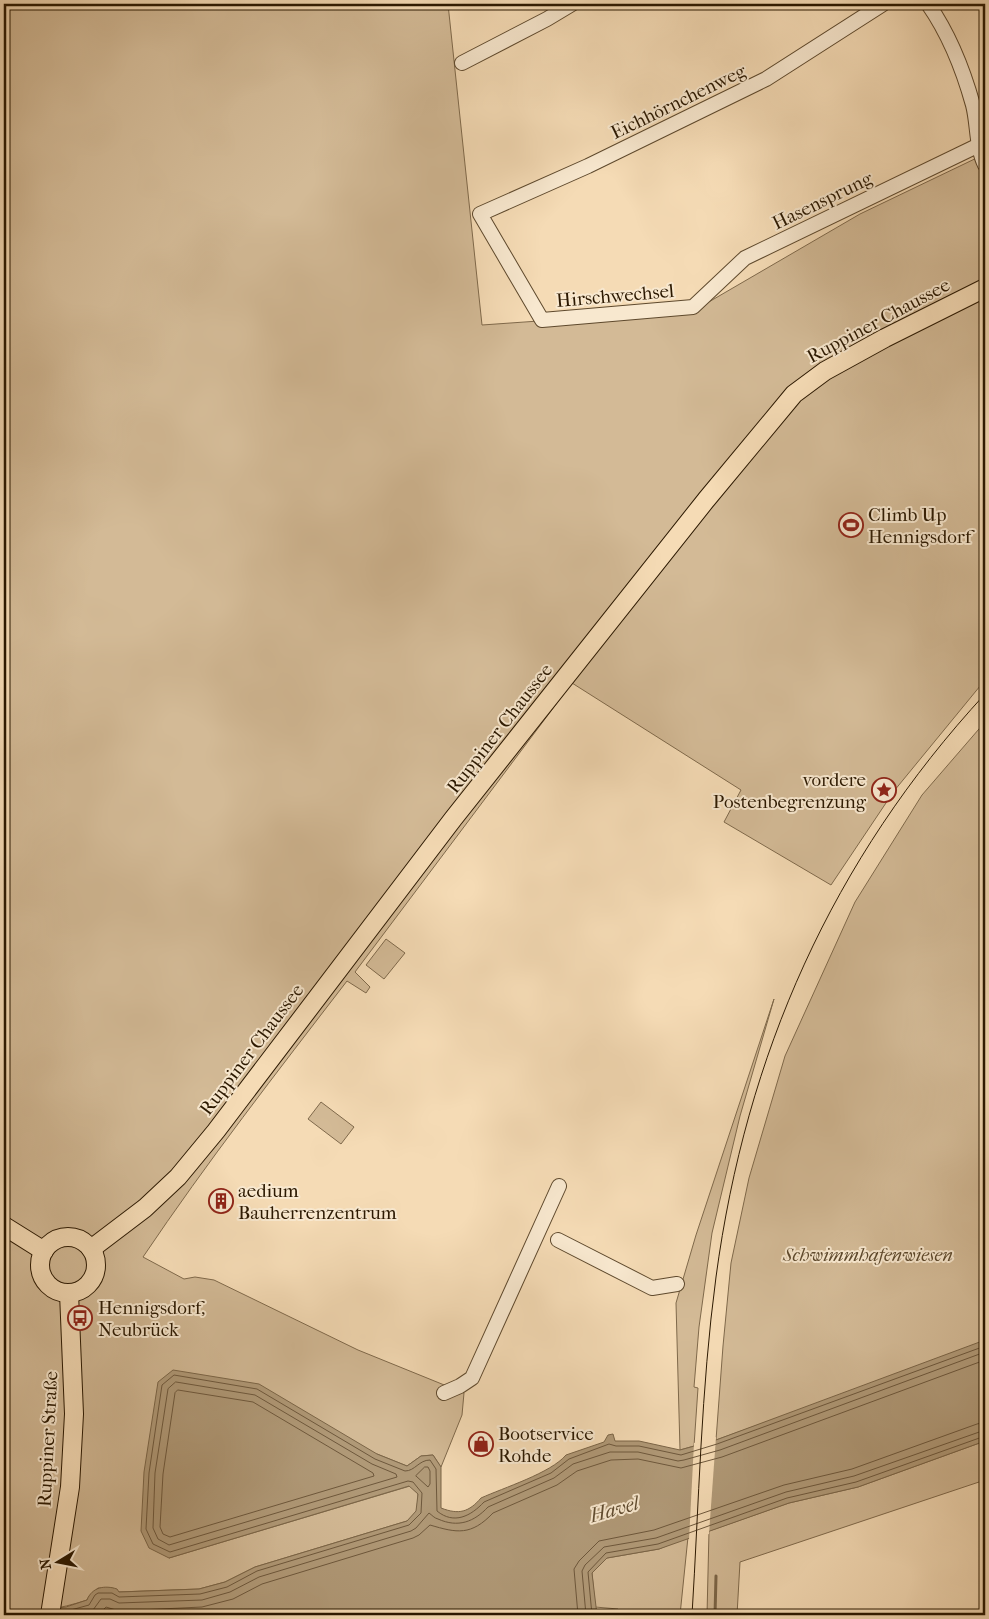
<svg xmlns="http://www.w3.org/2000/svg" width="989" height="1619" font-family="'IM FELL French Canon',serif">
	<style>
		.green { fill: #d3ba96; stroke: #7f694b }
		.water { fill: #b09977; stroke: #7b6547 }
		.pier { fill: #f5dbb5 }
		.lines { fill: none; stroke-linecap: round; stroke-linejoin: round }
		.shore { stroke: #6e583c; stroke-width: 1 }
		.stream { stroke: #7b6547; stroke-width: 3 }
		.minor-casing { stroke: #5e492d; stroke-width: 16 }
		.major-casing { stroke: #2b1800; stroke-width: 20 }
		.minor { stroke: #f8e8cf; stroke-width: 14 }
		.major { stroke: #f5dbb5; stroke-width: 18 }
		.tram { stroke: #2b1800; stroke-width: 1 }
		.labels { text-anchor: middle; stroke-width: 4; stroke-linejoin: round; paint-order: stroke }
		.street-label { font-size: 19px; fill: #2b1800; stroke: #f8e8cf }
		.poi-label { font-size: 19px; fill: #2b1800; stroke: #f8e8cf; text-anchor: start }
		.park-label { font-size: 19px; font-style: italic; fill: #5d492d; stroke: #f8e8cf }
		.water-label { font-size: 20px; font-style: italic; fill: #604c30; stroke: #f8e8cf }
	</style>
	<rect width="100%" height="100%" fill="#f5dbb5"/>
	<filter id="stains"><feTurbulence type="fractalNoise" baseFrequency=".004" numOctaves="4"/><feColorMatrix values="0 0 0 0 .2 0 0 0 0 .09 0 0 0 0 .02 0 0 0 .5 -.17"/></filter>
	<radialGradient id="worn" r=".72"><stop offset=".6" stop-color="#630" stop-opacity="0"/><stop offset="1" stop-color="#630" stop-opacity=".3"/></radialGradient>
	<!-- green -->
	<g class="green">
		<path d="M4 4H448L482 325 695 310 860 214 985 154V680L894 791 831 885 724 822 741 790 572 683 355 972 370 987 366 993 347 981C277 1072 207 1162 143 1257L184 1279 195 1277 214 1280 358 1350 464 1393 462 1415 441 1467 433 1455 421 1456 407 1466 377 1454 169 1558 410 1486 418 1494 417 1511 407 1521 255 1567 225 1582 199 1589 118 1592 113 1588H98L89 1596 87 1600C60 1609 33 1613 4 1614Z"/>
		<polygon points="985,722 985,1344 716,1440 723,1346 731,1263 749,1178 785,1056 855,902 922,795"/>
		<polygon points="386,939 405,953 384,979 366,965"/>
		<polygon points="774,999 740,1116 712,1233 699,1327 694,1387 698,1388 694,1446 680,1450 676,1303 696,1235"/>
		<polygon points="321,1102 354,1127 341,1144 308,1119"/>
		<polygon points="985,1441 985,1480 740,1562 737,1615 707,1615 709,1531 789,1503 858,1487"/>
		<polygon points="688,1537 680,1615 618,1615 618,1609 595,1607 592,1573 607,1558 659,1549"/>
	</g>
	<!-- water -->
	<path class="water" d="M985 1340V1441L858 1487 789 1503 659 1549 607 1558 592 1573 597 1615H4L66 1607 87 1600C92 1587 105 1585 117 1589L119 1592 199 1589 225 1582 255 1567 407 1521 416 1511 418 1494 409 1486 169 1558 149 1548 141 1531 144 1472 158 1382 173 1370 259 1384 377 1454 407 1466 421 1456 433 1455 441 1467V1508C459 1515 469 1512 481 1498 503 1488 551 1473 566 1455L604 1442 608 1435 613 1434 615 1441H639L680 1450 716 1440Z"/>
	<!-- pier -->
	<polygon class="pier" points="716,1437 709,1534 689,1540 694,1443"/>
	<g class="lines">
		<!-- shore -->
		<g class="shore">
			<polygon points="176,1382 255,1395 372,1464 396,1474 397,1477 169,1545 158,1539 153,1528 155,1473 168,1389"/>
			<polygon points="178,1390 253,1402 373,1473 374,1476 170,1537 163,1534 160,1527 163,1474 175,1393"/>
			<polygon points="425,1467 428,1467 430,1471 430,1484 428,1487 416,1476"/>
			<path d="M60 1613 89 1605 95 1595 98 1593H112L119 1597 200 1594 227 1587 257 1571 409 1525 421 1513 422 1493 413 1482 408 1481 170 1552 153 1544 146 1529 149 1473 162 1385 174 1375 257 1389 375 1459 405 1471C415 1471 419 1460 430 1460L436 1469 437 1511C454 1525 471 1516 484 1502L551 1473 569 1459 609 1444 616 1446H639L681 1455 717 1444 985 1346"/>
			<path d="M78 1615 93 1610 101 1599H110L119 1603 202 1600 230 1592 259 1577 411 1531 416 1528 429 1513C432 1515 434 1518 438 1519 458 1528 474 1522 488 1507L554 1478 573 1464 610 1452H638L678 1461 684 1460 720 1450 985 1352"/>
			<path d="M98 1615 106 1607 119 1611 202 1607 233 1599 262 1584 413 1538 419 1535 430 1525C457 1533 471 1536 493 1513L557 1485 577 1471 611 1460 638 1459 681 1468 722 1457 985 1360"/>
			<polyline points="578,1615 574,1569 579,1561 599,1541 654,1530 784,1485 852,1469 977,1424 985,1422"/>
			<polyline points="586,1615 582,1571 585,1565 604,1547 656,1538 786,1492 854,1476 985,1430"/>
			<polyline points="592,1615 588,1572 606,1553 658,1544 787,1498 856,1482 985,1436"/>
		</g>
		<!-- stream -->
		<polyline class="stream" points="715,1615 716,1576"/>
		<defs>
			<g id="minor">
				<polyline points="883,4 766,79 588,166 480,214 542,320 693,307 745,258 979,145"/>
				<path d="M928 4C949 34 963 69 973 105 978 124 976 147 985 165"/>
				<polyline points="462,63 547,19 572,4"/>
				<polyline points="558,1240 652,1288 677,1284"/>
				<polyline points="444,1393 460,1386 472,1378 559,1186"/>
			</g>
			<g id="major">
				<polyline points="4,1226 44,1251"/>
				<circle cx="68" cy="1265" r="28"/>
				<polyline points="91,1249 145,1208 178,1177 216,1131 453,819 706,500 794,394 825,371 885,338 985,288"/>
				<polyline points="50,1615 70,1487 74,1414 69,1293"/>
			</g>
		</defs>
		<!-- minor casing -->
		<use href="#minor" class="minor-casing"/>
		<!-- major casing -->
		<use href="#major" class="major-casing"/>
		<!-- minor -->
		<use href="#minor" class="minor"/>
		<!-- major -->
		<use href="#major" class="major"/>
		<!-- tram -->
		<path class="tram" d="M692 1615C699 1503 701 1389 716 1277 746 1054 832 860 985 694"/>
	</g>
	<!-- icons -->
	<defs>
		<symbol id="stadium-ring" viewBox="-11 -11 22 22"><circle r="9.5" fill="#f8e8cf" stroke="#8f2418" stroke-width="1.5"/><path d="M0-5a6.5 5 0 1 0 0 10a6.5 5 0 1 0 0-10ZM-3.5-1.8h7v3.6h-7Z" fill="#8f2418"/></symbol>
		<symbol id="sight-ring" viewBox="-11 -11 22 22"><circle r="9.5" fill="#f8e8cf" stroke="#8f2418" stroke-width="1.5"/><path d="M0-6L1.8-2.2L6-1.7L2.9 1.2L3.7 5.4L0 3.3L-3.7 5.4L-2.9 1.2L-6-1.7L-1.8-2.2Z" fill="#8f2418"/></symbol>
		<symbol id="building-ring" viewBox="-11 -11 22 22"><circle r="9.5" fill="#f8e8cf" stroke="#8f2418" stroke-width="1.5"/><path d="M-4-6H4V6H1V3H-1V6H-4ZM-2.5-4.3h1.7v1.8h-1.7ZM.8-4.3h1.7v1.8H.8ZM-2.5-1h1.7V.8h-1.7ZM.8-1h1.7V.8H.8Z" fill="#8f2418"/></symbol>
		<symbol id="bus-ring" viewBox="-11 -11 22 22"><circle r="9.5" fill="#f8e8cf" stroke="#8f2418" stroke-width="1.5"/><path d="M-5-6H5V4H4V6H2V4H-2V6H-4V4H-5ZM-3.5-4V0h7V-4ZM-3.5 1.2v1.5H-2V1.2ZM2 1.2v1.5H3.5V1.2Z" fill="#8f2418"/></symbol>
		<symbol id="shop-ring" viewBox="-11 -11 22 22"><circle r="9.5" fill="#f8e8cf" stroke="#8f2418" stroke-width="1.5"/><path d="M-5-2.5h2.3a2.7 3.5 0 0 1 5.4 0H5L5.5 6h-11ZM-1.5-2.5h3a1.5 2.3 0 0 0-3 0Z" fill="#8f2418"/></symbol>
	</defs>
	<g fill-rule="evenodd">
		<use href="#stadium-ring" x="837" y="511" width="28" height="28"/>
		<use href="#sight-ring" x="870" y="776" width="28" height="28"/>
		<use href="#building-ring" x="207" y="1187" width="28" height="28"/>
		<use href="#bus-ring" x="66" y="1304" width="28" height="28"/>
		<use href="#shop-ring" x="467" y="1430" width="28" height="28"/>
	</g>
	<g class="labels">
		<!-- street labels -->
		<g class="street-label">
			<text transform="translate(678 101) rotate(-26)" y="7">Eichhörnchenweg</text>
			<text transform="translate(822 200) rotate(-26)" y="7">Hasensprung</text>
			<text transform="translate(615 295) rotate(-5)" y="7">Hirschwechsel</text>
			<text transform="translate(878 320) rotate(-28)" y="7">Ruppiner Chaussee</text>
			<text transform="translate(499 728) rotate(-52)" y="7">Ruppiner Chaussee</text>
			<text transform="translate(251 1049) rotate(-53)" y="7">Ruppiner Chaussee</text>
			<text transform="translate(47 1439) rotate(-87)" y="7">Ruppiner Straße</text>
		</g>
		<!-- poi labels -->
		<g class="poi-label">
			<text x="868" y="521">Climb Up<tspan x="868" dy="22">Hennigsdorf</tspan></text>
			<text x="866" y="786" text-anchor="end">vordere<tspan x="866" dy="22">Postenbegrenzung</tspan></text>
			<text x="238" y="1197">aedium<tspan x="238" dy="22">Bauherrenzentrum</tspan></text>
			<text x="98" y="1314">Hennigsdorf,<tspan x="98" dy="22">Neubrück</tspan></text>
			<text x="498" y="1440">Bootservice<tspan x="498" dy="22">Rohde</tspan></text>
		</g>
		<!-- park labels -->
		<g class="park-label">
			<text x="868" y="1261">Schwimmhafenwiesen</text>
		</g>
		<!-- water labels -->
		<g class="water-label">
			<text transform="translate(614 1509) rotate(-16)" y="7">Havel</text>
		</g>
	</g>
	<!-- margin -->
	<rect width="989" height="1619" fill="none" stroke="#f5dbb5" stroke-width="20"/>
	<rect x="5" y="5" width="979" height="1609" fill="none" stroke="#2b1800" stroke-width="2.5"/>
	<rect x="10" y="10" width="969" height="1599" fill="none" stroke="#2b1800"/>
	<!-- north arrow -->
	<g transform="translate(58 1562) rotate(260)" stroke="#f8e8cf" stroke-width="4" paint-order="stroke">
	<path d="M0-4L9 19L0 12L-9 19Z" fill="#2b1800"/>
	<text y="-8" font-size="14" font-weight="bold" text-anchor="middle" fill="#2b1800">N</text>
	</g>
	<rect width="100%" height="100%" filter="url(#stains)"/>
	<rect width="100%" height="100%" fill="url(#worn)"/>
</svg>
